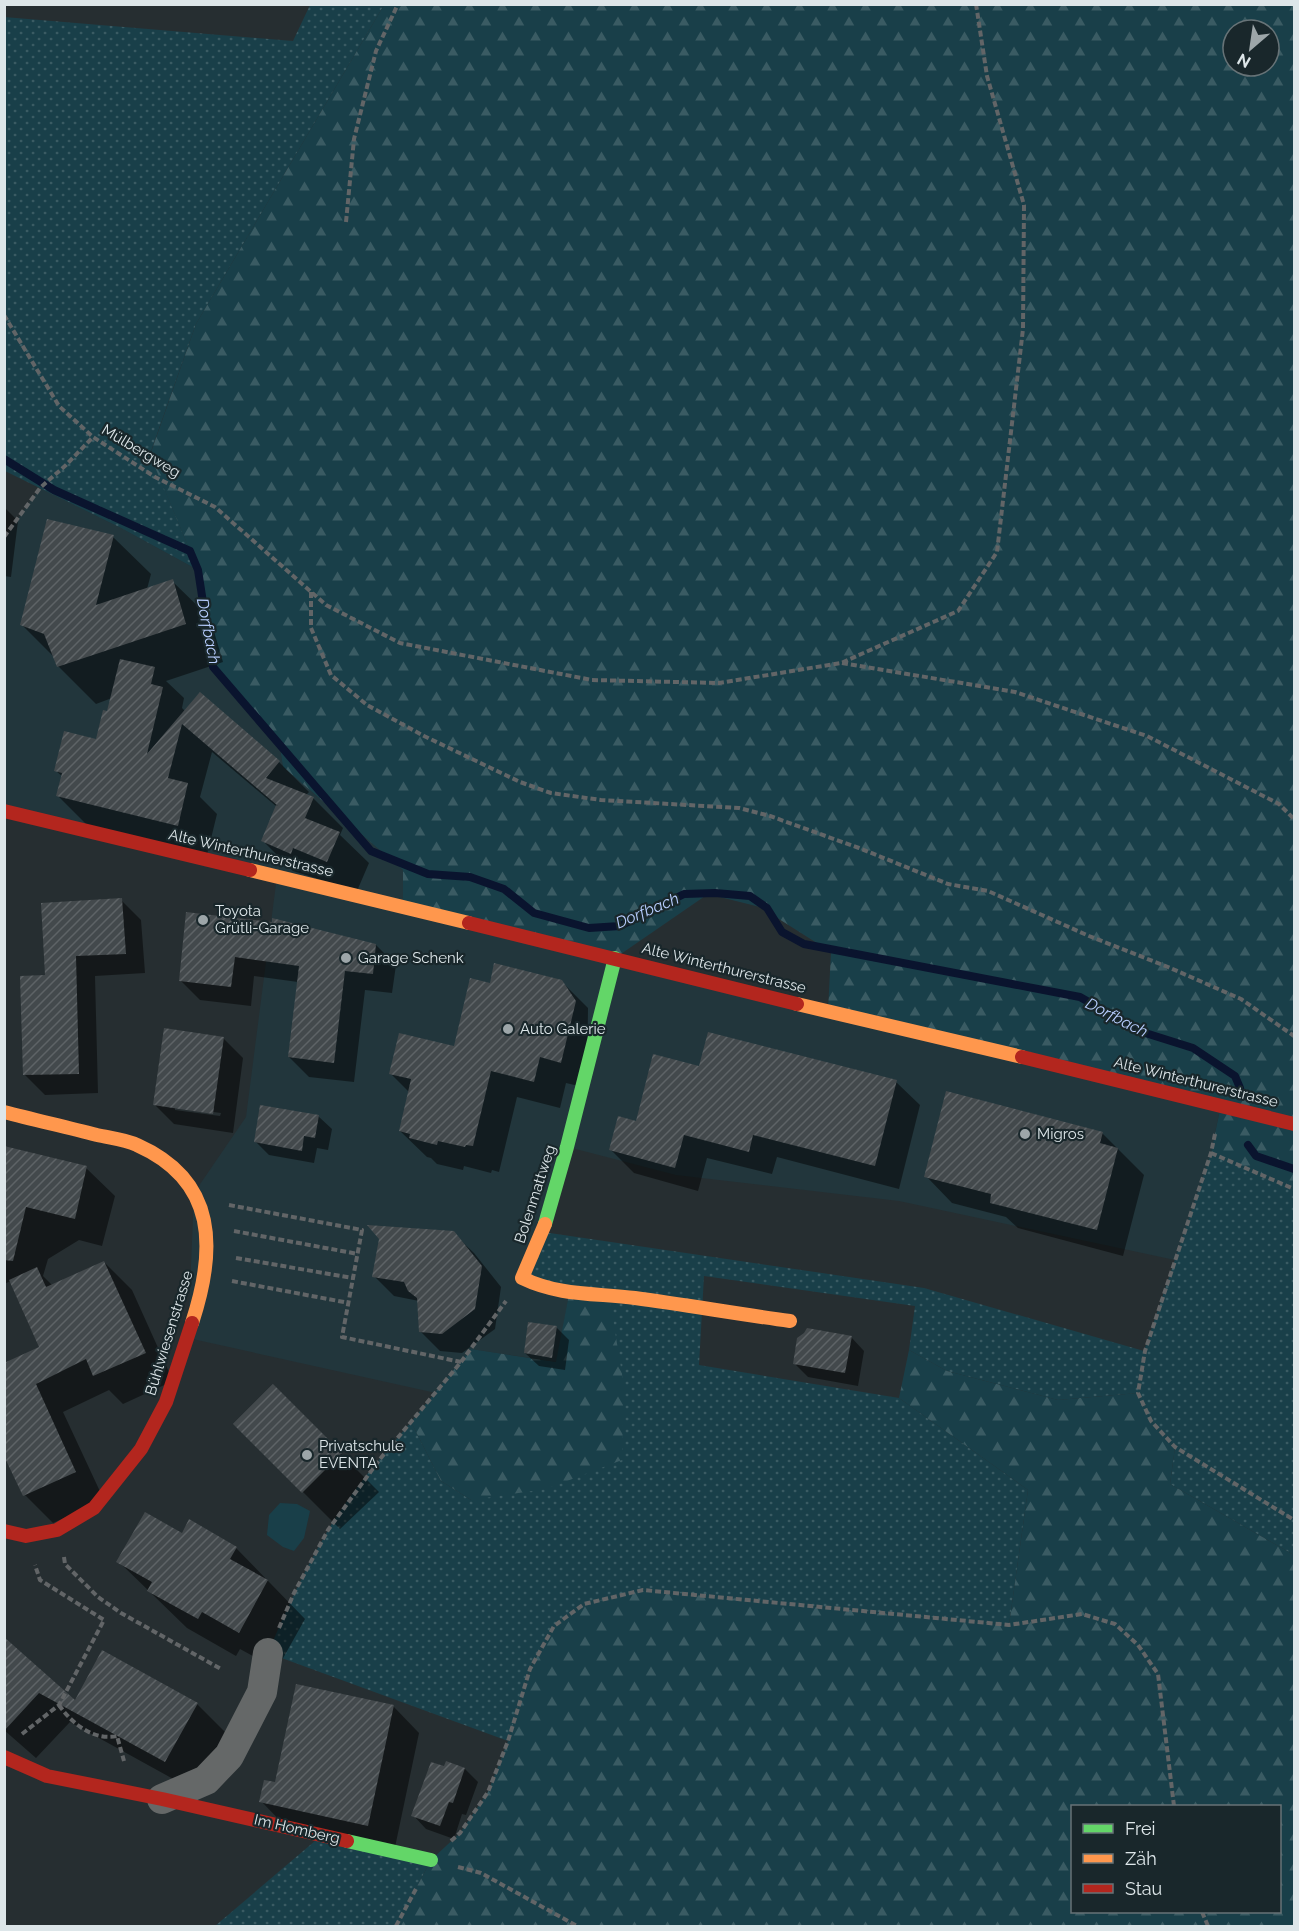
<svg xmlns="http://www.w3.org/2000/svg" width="1299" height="1931" font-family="Raleway,sans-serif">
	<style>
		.built { fill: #22363c }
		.grass { fill: url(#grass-dots) }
		.forest { fill: url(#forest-firs); fill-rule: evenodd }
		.park { fill: #193f49 }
		.shadow { fill: #0007; fill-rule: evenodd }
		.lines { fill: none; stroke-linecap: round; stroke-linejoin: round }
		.stream { stroke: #0a142e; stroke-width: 8 }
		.building { fill: url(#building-hatch) }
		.path { stroke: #626567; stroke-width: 4; stroke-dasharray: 6 3; stroke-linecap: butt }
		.street { stroke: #656868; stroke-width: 30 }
		.fast { stroke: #63d668; stroke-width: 14 }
		.slow { stroke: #ff974d; stroke-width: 14 }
		.jam { stroke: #b3261e; stroke-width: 14 }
		.poi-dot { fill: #9da6a9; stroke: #19272b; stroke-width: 2 }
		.labels { text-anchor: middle; stroke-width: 4.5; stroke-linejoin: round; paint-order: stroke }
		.street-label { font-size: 15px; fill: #dde6e9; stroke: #19272b }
		.poi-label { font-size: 15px; fill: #dde6e9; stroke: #19272b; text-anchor: start }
		.water-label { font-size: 16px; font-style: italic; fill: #b8ceff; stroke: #19272b }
	</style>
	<defs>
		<pattern id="grass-dots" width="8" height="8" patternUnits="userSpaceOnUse" patternTransform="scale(1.5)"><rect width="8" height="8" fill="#193f49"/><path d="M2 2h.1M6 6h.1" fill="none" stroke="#3a5b63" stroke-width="1.8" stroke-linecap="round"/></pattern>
		<pattern id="forest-firs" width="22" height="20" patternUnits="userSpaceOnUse" patternTransform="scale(1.5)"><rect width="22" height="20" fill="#193f49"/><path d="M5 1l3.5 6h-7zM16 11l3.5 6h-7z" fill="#3a5b63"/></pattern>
		<pattern id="building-hatch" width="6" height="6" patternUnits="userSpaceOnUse" patternTransform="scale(1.5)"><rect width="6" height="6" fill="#43494c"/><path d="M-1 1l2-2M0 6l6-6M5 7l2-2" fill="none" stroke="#5e6366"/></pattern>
	</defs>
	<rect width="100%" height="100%" fill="#262e31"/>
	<!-- built -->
	<polygon class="built" points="40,488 121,528 198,570 213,667 279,743 283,767 403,870 403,906 1221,1104 1211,1153 1175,1260 899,1201 676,1175 568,1147 543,1232 569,1294 557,1362 471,1349 436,1393 188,1338 194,1193 246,1117 277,876 5,811 5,537"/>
	<!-- grass -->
	<g class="grass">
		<polygon points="310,5 384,5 196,324 150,454 198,570 121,528 5,471 4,17 293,41"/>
		<path d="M1211 1153 1294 1189V1555L1170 1484 1175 1447 1151 1421 1138 1393 1058 1400 947 1371 909 1350 915 1306 704 1276 699 1365 899 1398 1028 1490 1009 1625 643 1590 584 1604 554 1626 530 1668 508 1741 268 1653C285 1612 304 1571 327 1532 349 1494 382 1456 411 1422L441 1481 471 1500 609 1295 522 1278 543 1232 924 1288 1144 1351Z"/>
		<polygon points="322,1835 431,1860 396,1926 215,1926"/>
	</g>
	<!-- forest -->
	<g class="forest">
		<path d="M384 5H1294V1189L1211 1153 1221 1105 828 1011 831 952 760 907 708 894 615 958 403 906V870L283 767 279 742 213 667 198 570 150 455 196 324ZM1233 30H1269V66H1233Z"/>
		<polygon points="569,1294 609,1295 624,1386 622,1460 546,1489 471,1500 441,1481 411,1422 471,1349 556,1362"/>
		<path d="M909 1350 947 1371 1058 1400 1138 1393 1151 1421 1175 1447 1170 1484 1294 1555V1926H396L431 1860 460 1833 488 1792 508 1741 530 1669 554 1626 584 1604 643 1590 1009 1625 1028 1490 899 1398ZM1072 1806H1280V1912H1072Z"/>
	</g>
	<!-- park -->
	<polygon class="park" points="280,1503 297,1504 310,1511 304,1538 294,1551 283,1547 267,1535 269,1515"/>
	<!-- shadow -->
	<g class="shadow">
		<polygon points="4,507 18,521 11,577 4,576"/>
		<polygon points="113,537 151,574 147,589 172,581 210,618 223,662 166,681 184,698 182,708 185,711 200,694 279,762 309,792 306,795 313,798 343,828 340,835 369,863 357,891 293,871 263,841 277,807 212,752 200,797 217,814 207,855 88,826 58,796 63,777 56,771 97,740 112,698 96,704 58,666 55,658 21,624"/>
		<polygon points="121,900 141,920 145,973 95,976 98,1093 45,1095 25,1075 47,977"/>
		<polygon points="188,914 376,945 396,965 392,993 365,990 354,1082 309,1077 289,1057 298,982 254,976 251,1006 200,1000 180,980"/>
		<polygon points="561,981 588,1008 587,1088 566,1083 560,1108 517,1097 499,1172 492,1170 491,1173 464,1166 463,1170 437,1164 431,1158 427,1157 400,1131 410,1093 390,1073 455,1048 491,985"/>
		<path d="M223 1038 243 1058 233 1133 174 1124 154 1104ZM175 1107 221 1113 220 1116 175 1110Z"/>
		<polygon points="700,1067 896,1082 920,1105 899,1189 777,1157 772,1174 707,1158 698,1191 634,1173 611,1150 637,1123"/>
		<polygon points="318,1116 332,1129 328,1150 317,1148 314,1163 269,1155 256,1142"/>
		<polygon points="1102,1133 1144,1175 1123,1256 1018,1228 1006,1217 952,1203 926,1176"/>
		<polygon points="5,1148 86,1168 115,1196 102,1246 79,1240 48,1259 43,1276 53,1286 104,1262 132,1290 173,1381 123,1404 109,1390 63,1412 104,1500 53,1523 25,1495 4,1452 41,1348 11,1281 4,1284"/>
		<polygon points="453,1233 474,1253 501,1287 495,1329 462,1353 440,1351 420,1331 419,1301 394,1296 374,1276 381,1239"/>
		<polygon points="556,1327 569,1340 565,1370 539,1366 525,1353"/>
		<polygon points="851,1337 864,1351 858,1386 808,1377 794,1363"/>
		<polygon points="273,1386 379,1492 340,1529 235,1424"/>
		<polygon points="182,1535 236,1548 305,1619 277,1669 240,1649 236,1656 187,1628 118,1561"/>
		<polygon points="4,1639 75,1703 197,1704 227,1734 195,1791 70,1722 36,1758 4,1730"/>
		<polygon points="393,1706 419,1733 394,1852 287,1828 261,1801 276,1784"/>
		<polygon points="445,1768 465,1769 478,1782 466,1815 462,1814 454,1839 426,1829 413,1815"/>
	</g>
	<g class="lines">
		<!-- stream -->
		<g class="stream">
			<polyline points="4,459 54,490 190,551 198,570 213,667 371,851 428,874 470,877 504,889 534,913 589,928 620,926 684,894 715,893 750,896 767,908 782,932 804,944 1080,997 1139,1031 1193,1048 1235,1076 1240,1088"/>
			<polyline points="1248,1145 1256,1156 1294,1169"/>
		</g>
	</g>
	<!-- building -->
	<g class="building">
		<polygon points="47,519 114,535 96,605 173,579 186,624 57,667 44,634 20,625"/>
		<polygon points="120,659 155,667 151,684 163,687 147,754 200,692 280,761 266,778 314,797 305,818 340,832 327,862 293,848 291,854 261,841 276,805 278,806 182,724 168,778 188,783 178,826 56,796 62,773 54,771 64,731 96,739 103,710 107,711"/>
		<polygon points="122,898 126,954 76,956 79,1074 23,1075 20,976 45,975 41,903"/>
		<polygon points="186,912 272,922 272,918 376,944 373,974 345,971 334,1063 288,1057 299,966 235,957 231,987 179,981"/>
		<polygon points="494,963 562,980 576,1001 561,1063 540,1057 534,1082 491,1071 473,1146 466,1145 465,1147 438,1141 437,1145 409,1138 410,1134 399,1131 411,1079 389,1074 399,1033 454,1046 470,978 490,983"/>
		<polygon points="164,1028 224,1037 213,1114 153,1105"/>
		<polygon points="708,1032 897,1080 875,1166 753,1135 749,1152 684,1135 675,1168 609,1150 618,1116 636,1121 653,1054 699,1066"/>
		<polygon points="946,1091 1103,1132 1100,1143 1118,1148 1097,1230 990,1203 991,1194 924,1177"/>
		<polygon points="260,1105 319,1115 315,1138 304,1136 302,1151 254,1142"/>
		<polygon points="4,1146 87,1166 75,1219 26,1207 13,1261 4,1260"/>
		<polygon points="367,1225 454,1231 482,1266 475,1309 442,1334 419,1332 417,1298 408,1291 404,1282 372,1277 379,1239"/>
		<polygon points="104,1261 146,1353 93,1376 86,1359 36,1384 76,1472 23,1496 4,1456 4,1363 39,1347 9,1280 37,1267 46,1287"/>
		<polygon points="528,1322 557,1326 552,1358 524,1353"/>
		<polygon points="807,1328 852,1336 845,1373 793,1364 797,1338 804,1333"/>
		<polygon points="273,1384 342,1453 302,1493 233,1424"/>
		<polygon points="145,1512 182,1533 189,1519 237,1547 230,1559 268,1580 239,1633 202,1612 198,1619 147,1591 152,1582 116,1562"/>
		<polygon points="4,1637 75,1700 102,1650 198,1703 165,1762 39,1693 4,1731"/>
		<polygon points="296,1684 394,1705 368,1826 259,1802 264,1780 275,1782"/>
		<polygon points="446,1761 465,1768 453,1803 449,1802 440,1826 411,1816 431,1762 444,1766"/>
	</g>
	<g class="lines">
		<!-- path -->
		<g class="path">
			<polyline points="346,222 354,139 376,51 398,4"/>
			<polyline points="4,315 59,406 93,437 155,477 215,507 326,605 400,643 592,680 719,683 841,663 958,611 997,552 1023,329 1024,205 987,76 976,4"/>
			<polyline points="4,537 40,488 66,465 93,437"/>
			<polyline points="311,592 311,628 331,675 367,705 424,736 520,782 551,793 601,800 739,808 770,816 859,848 948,884 988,891 1089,936 1168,967 1241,999 1294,1036"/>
			<polyline points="842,663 1015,692 1147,736 1279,804 1294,819"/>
			<polyline points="1215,1134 1211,1153 1145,1351 1138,1393 1151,1421 1175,1447 1294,1520"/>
			<polyline points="1211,1153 1294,1189"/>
			<polyline points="229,1205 362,1230 342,1337 461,1362"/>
			<polyline points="234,1231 358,1254"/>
			<polyline points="236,1258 353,1278"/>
			<polyline points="232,1281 349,1303"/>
			<polyline points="64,1557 65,1564 98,1597 121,1613 221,1669"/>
			<polyline points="279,1628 294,1593 328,1530 380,1459 461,1362 506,1301"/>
			<path d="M59 1705C72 1724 94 1741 117 1736L124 1761"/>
			<polyline points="22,1734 59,1705 104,1620 40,1580 35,1565"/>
			<polyline points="451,1841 460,1833 488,1792 508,1741 530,1669 554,1626 584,1604 643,1590 1009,1625 1082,1614 1115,1624 1138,1645 1158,1674 1174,1806"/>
			<polyline points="458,1867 481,1873 577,1926"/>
			<polyline points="1202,1912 1208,1926"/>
			<polyline points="396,1926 417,1887"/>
		</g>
		<!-- street -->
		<polyline class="street" points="162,1799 206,1780 229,1756 262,1692 268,1653"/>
		<!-- fast -->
		<g class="fast">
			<polyline points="545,1224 567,1147 615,958"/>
			<polyline points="347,1841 431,1860"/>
		</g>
		<!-- slow -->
		<g class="slow">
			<polyline points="250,870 469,923"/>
			<polyline points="797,1004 1022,1057"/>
			<path d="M4 1112C35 1120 66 1127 97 1135 110 1138 125 1139 137 1145 218 1181 216 1250 192 1323"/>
			<path d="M545 1224 522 1278C559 1296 595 1293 635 1298 687 1305 738 1314 790 1321"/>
		</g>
		<!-- jam -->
		<g class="jam">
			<polyline points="4,811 250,870"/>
			<polyline points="469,923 797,1004"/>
			<polyline points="1022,1057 1294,1124"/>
			<polyline points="4,1531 26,1536 57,1530 94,1508 141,1449 166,1402 192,1323"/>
			<polyline points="4,1757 47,1776 162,1799 347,1841"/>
		</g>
	</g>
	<!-- markers -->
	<g class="poi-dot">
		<circle cx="203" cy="920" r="6"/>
		<circle cx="346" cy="958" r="6"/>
		<circle cx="508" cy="1029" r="6"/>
		<circle cx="1025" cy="1134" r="6"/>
		<circle cx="307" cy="1455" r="6"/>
	</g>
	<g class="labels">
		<!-- street labels -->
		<g class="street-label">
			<text transform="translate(141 451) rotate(31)" y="5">Mülbergweg</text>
			<text transform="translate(251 853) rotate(13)" y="5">Alte Winterthurerstrasse</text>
			<text transform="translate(724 968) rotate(14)" y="5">Alte Winterthurerstrasse</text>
			<text transform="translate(1196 1082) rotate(14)" y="5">Alte Winterthurerstrasse</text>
			<text transform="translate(535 1194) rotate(-72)" y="5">Bolenmattweg</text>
			<text transform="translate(169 1333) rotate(-73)" y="5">Bühlwiesenstrasse</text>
			<text transform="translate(297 1829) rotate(13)" y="5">Im Homberg</text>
		</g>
		<!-- poi labels -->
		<g class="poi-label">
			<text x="215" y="916">Toyota<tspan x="215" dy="17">Grütli-Garage</tspan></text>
			<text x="358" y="963">Garage Schenk</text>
			<text x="520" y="1034">Auto Galerie</text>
			<text x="1037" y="1139">Migros</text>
			<text x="319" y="1451">Privatschule<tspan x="319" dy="17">EVENTA</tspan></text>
		</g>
		<!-- water labels -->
		<g class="water-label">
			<text transform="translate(209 631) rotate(79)" y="6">Dorfbach</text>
			<text transform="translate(647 910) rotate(-23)" y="6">Dorfbach</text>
			<text transform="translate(1117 1017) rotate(27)" y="6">Dorfbach</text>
		</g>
	</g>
	<!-- border -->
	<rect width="1299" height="1931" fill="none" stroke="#dde6e9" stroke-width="12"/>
	<!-- legend -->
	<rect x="1071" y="1805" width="210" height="108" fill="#19272b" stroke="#677377" stroke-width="1.5"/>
	<rect x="1083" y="1824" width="30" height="9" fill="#63d668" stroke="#677377" stroke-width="1.5"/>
	<text x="1125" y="1835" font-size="18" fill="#dde6e9">Frei</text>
	<rect x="1083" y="1854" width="30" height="9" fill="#ff974d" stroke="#677377" stroke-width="1.5"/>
	<text x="1125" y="1865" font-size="18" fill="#dde6e9">Zäh</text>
	<rect x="1083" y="1884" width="30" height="9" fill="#b3261e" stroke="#677377" stroke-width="1.5"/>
	<text x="1125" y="1895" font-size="18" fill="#dde6e9">Stau</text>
	<!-- north arrow -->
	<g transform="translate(1251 48) rotate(209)"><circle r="28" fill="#19272b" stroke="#677377" stroke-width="1.5"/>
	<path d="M0-4.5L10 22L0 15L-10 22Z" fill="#9da6a9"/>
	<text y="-9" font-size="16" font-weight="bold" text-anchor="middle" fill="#dde6e9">N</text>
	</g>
</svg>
